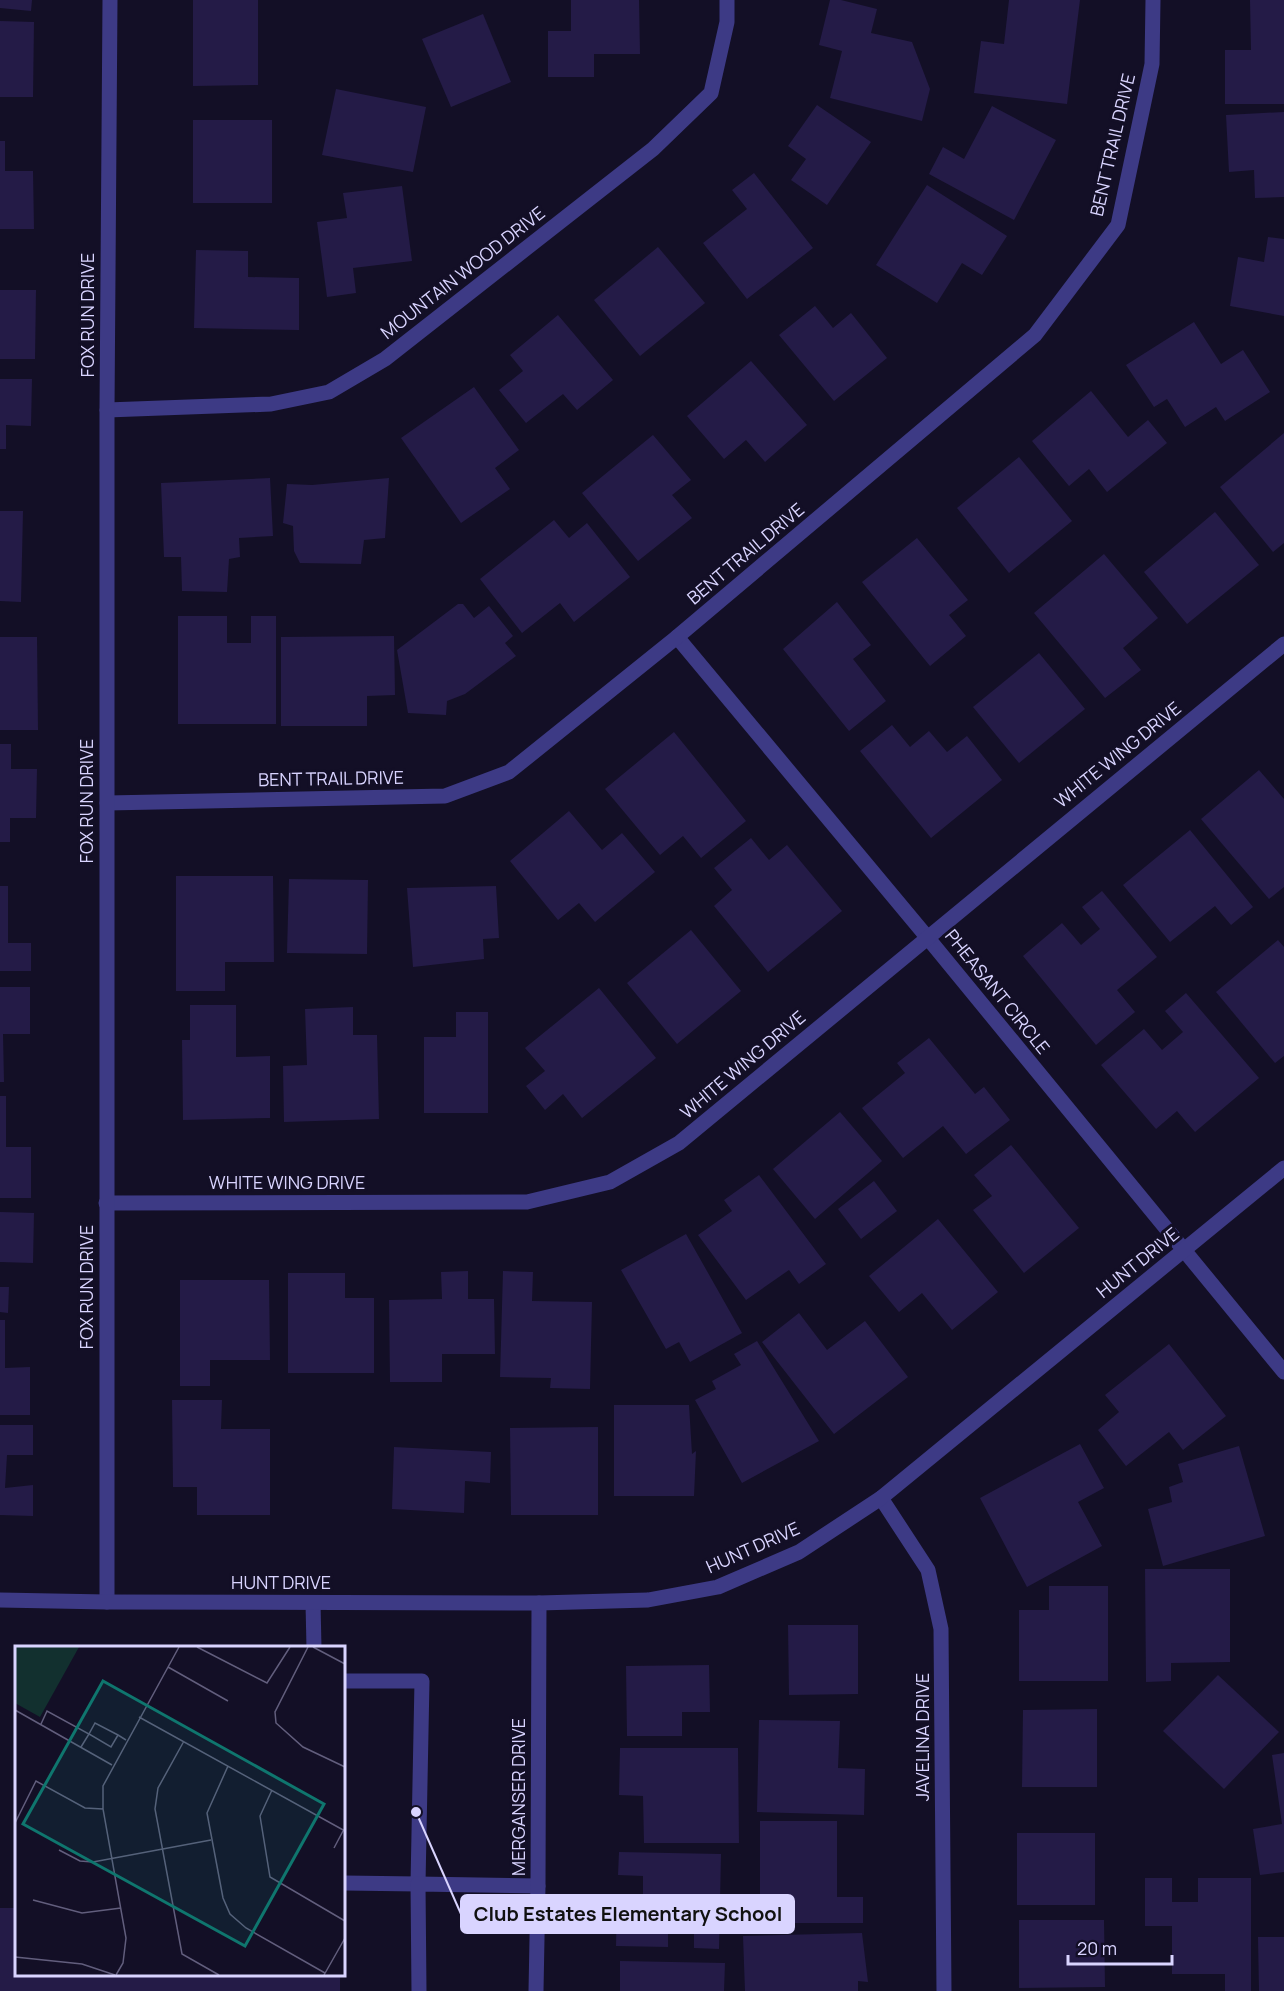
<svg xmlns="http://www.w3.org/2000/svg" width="1284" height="1991" font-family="Manrope,sans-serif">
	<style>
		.building { fill: #241b47 }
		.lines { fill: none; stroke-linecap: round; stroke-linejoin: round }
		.service { stroke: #3d3a85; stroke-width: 15 }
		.minor { stroke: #3d3a85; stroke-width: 15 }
		.tertiary { stroke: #3d3a85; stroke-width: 15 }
		.labels { text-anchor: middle; stroke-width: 6; stroke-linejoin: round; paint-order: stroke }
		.street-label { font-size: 18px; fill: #d9d4ff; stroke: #130f26 }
		.inset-road { fill: none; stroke: #625e7d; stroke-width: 1.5 }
		.view { fill: #0f766e; fill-opacity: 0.15; stroke: #0f766e; stroke-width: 3 }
		.inset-edge { fill: none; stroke: #d9d4ff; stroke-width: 3 }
		.leader { fill: none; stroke: #d9d4ff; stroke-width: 2 }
		.callout-dot { fill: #d9d4ff; stroke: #130f26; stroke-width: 2 }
		.callout { fill: #d9d4ff; stroke: #d9d4ff; stroke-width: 2 }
		.callout-label { font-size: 20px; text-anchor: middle; font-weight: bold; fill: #111 }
	</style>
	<rect width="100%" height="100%" fill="#130f26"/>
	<!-- building -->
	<g class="building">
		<polygon points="0,0 32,0 31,11 0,8"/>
		<polygon points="193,0 258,0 258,85 193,86"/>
		<polygon points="571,0 639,0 640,54 594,54 594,77 548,77 548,31 571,31"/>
		<polygon points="830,0 841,0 877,9 871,33 912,42 930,89 922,121 830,98 842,51 819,45"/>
		<polygon points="1009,0 1080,0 1067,104 974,93 981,41 1004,44"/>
		<polygon points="1250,0 1284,0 1284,104 1225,104 1225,50 1251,50"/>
		<polygon points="483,14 511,82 451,107 422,39"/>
		<polygon points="0,21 34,22 33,97 0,97"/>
		<polygon points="336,89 426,107 413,172 322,155"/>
		<polygon points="817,105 871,142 827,205 791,180 806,159 788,146"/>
		<polygon points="992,106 1056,140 1014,220 929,174 943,147 964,159"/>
		<polygon points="1284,112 1284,197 1255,198 1254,170 1229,172 1226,115"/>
		<rect x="193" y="120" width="79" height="83"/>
		<polygon points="0,141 5,141 5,171 33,171 34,229 0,229"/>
		<polygon points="754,173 813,248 747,299 703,243 747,209 732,190"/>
		<polygon points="927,185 1007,236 982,275 962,263 937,303 876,265"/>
		<polygon points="402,186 412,261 353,268 356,293 327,297 317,222 347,218 343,193"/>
		<polygon points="1268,237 1284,239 1284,316 1230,306 1238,257 1264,262"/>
		<polygon points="658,247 705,303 640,356 594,300"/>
		<polygon points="196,250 248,251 248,277 299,278 299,330 194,328"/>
		<polygon points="0,290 36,290 35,359 0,359"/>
		<polygon points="815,306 833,328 851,313 887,358 834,401 779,335"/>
		<polygon points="558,315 613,380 577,410 563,394 526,423 499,390 523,371 510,355"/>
		<polygon points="1194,322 1221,364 1243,350 1270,392 1225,421 1216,407 1185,427 1167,399 1154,407 1126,365"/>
		<polygon points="751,361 807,425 765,462 746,440 724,459 687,416"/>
		<polygon points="0,379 32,379 31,426 6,425 6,449 0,449"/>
		<polygon points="474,387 519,450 495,468 510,489 461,523 401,438"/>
		<polygon points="1091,391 1128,437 1148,420 1167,443 1107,492 1089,469 1069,486 1032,441"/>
		<polygon points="1284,433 1284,543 1273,552 1220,487"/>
		<polygon points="653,435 691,480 672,495 692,518 638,561 582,493"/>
		<polygon points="1019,457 1072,521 1009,573 957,508"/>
		<polygon points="270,478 273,536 239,538 240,557 229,559 227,592 182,591 181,557 164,557 161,483"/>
		<polygon points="389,478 385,538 364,540 361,564 300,563 294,551 293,526 283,523 287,484 312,485"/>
		<polygon points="0,511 23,511 21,602 0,601"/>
		<polygon points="1215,512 1259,565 1187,624 1144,572"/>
		<polygon points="554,520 569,538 587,523 630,577 574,622 560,603 522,633 480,579"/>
		<polygon points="917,538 968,600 949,615 966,636 930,666 862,582"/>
		<polygon points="1104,554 1158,618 1123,648 1141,670 1105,698 1034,613"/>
		<polygon points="837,602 871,645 853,659 886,701 849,731 783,649"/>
		<polygon points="458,604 463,604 474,618 489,606 513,636 505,643 516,656 465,694 447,701 446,715 408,713 397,650"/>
		<polygon points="178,616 227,616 227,643 251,643 251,616 276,616 276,724 178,724"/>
		<polygon points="394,636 395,695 367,696 367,726 281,726 281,637"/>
		<polygon points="0,637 37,637 38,730 0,730"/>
		<polygon points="1039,653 1085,709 1019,763 973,707"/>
		<polygon points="892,725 910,747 929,731 947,752 967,736 1002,780 931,838 860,751"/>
		<polygon points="674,732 746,821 701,858 683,836 660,855 605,789"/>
		<polygon points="0,744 11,744 11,769 37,769 36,818 10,818 10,842 0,842"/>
		<polygon points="1259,770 1284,799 1284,887 1269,899 1201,819"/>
		<polygon points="569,811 602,850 622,833 655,872 595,922 579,903 558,920 510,861"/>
		<polygon points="1190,830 1253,907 1231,925 1215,906 1170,942 1123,885"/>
		<polygon points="751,838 769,860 787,845 842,911 768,972 714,906 732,890 714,868"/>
		<polygon points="176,876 273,876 274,962 225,962 225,991 176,991"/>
		<polygon points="289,879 368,880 367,954 287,953"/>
		<polygon points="0,886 8,886 8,943 31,943 31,971 0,971"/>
		<polygon points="496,886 499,938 483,939 484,959 413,967 407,888"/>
		<polygon points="1102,891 1157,957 1117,990 1135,1012 1096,1045 1023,956 1062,923 1081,945 1100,929 1082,907"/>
		<polygon points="691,930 741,991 677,1044 627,983"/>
		<polygon points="1278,940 1284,947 1284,1056 1275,1063 1216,992"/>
		<polygon points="0,987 30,987 30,1034 3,1034 4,1082 0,1082"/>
		<polygon points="599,988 656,1058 582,1118 563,1094 545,1110 526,1086 545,1071 525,1048"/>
		<polygon points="1186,993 1259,1078 1195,1132 1177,1111 1156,1129 1101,1065 1144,1029 1162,1050 1183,1032 1165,1011"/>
		<polygon points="190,1005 236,1005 236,1057 270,1056 270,1118 183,1120 182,1040 190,1040"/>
		<polygon points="353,1007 353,1035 377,1035 379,1119 284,1122 283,1066 307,1065 305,1009"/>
		<polygon points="456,1012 488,1012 488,1113 424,1113 424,1037 456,1037"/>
		<polygon points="929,1038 975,1094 984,1087 1010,1120 966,1154 943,1126 903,1158 862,1108 905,1073 897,1063"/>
		<polygon points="0,1096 6,1096 6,1147 31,1147 31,1198 0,1198"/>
		<polygon points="840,1112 882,1161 815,1219 773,1169"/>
		<polygon points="1011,1145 1079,1228 1024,1273 973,1210 992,1196 974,1175"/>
		<polygon points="759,1175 826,1264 799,1284 789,1270 746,1300 698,1235 732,1211 724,1200"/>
		<polygon points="874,1181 897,1211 861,1239 838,1209"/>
		<polygon points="0,1212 34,1213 33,1263 0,1262"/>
		<polygon points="938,1219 998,1292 952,1330 922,1293 899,1312 869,1276"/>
		<polygon points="686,1234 742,1333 690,1362 679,1342 666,1349 621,1270"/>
		<polygon points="468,1271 468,1299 494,1299 495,1354 442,1354 442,1382 390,1382 389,1300 442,1299 441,1272"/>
		<polygon points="503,1271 533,1272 532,1301 592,1302 590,1389 550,1388 551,1378 500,1377"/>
		<polygon points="288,1273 345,1273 345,1298 374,1298 374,1373 288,1373"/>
		<polygon points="180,1280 269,1280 270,1360 210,1360 210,1386 180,1386"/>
		<polygon points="0,1287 9,1287 8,1313 0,1312"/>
		<polygon points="799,1313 827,1350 865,1321 908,1377 834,1434 762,1342"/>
		<polygon points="0,1320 5,1320 5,1368 30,1367 30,1415 0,1415"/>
		<polygon points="757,1341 819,1441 742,1483 695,1400 716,1389 712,1381 741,1365 734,1354"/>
		<polygon points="1169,1344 1226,1416 1183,1450 1169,1432 1126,1466 1098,1430 1119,1412 1105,1395"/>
		<polygon points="172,1400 222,1400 221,1429 270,1429 270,1515 197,1515 197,1487 173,1487"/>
		<polygon points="614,1405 689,1405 692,1454 696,1451 694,1496 614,1496"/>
		<polygon points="0,1425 33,1425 33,1455 7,1455 5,1488 33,1485 33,1516 0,1515"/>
		<polygon points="598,1427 598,1515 511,1515 510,1428"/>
		<polygon points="1080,1444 1104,1488 1078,1502 1102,1546 1027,1587 980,1498"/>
		<polygon points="1239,1446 1265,1536 1163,1566 1148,1509 1172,1502 1169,1487 1183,1482 1178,1464"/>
		<polygon points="394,1447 491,1452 490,1483 465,1481 464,1513 392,1509"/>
		<polygon points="1145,1569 1230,1569 1230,1662 1171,1663 1171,1681 1146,1682"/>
		<polygon points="1049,1586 1108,1586 1108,1681 1019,1681 1019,1610 1049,1610"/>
		<polygon points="788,1625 858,1625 858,1694 789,1695"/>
		<polygon points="709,1665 710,1712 682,1712 682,1736 627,1736 626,1666"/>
		<polygon points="1218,1675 1279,1732 1224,1789 1163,1731"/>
		<polygon points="1097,1709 1097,1787 1022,1787 1023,1710"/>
		<polygon points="759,1720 840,1721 838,1768 865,1769 864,1815 757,1812"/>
		<polygon points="620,1748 738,1748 739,1843 644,1843 643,1796 619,1795"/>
		<polygon points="1284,1753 1284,1872 1260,1875 1253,1829 1282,1824 1272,1755"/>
		<polygon points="760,1821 837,1821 837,1897 863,1897 863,1923 760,1923"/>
		<rect x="1017" y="1833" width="78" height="72"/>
		<polygon points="619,1852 721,1854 719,1949 694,1948 694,1925 668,1924 668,1947 616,1946 617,1899 643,1900 643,1876 618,1875"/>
		<polygon points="1145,1878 1172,1878 1172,1902 1198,1902 1198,1878 1251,1878 1251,1991 1225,1991 1225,1974 1172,1974 1172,1926 1145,1926"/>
		<polygon points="0,1908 16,1908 16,1974 340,1974 340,1991 0,1991"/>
		<polygon points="1019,1920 1104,1920 1105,1987 1019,1988"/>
		<polygon points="862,1933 868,1982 858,1981 858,1991 745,1991 743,1936"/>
		<polygon points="1258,1937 1284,1937 1284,1991 1259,1991"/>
		<polygon points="620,1961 725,1963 724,1991 620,1991"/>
	</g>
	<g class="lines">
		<!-- service -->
		<g class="service">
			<polyline points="313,1603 314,1648"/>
			<polyline points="344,1681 422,1681 418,1884 344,1883"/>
			<polyline points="419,1991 418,1884 538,1886"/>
		</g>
		<!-- minor -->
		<g class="minor">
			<polyline points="107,410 271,404 329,392 385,359 653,149 711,93 727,22 727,0"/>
			<polyline points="677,637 927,937 1284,1372"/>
			<polyline points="107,803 445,796 509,772 677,637 1035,335 1118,225 1152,64 1153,0"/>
			<polyline points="106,1203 527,1202 610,1182 679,1143 1284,644"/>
			<polyline points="881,1498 928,1570 941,1629 944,1991"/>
			<polyline points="107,1602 107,410 110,0"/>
			<polyline points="536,1991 538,1886 539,1603"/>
		</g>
		<!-- tertiary -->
		<polyline class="tertiary" points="0,1600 107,1602 539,1603 648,1600 718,1587 799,1552 881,1498 1284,1168"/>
	</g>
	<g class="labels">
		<!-- street labels -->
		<g class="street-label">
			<text transform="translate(1113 145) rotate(-77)" y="6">BENT TRAIL DRIVE</text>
			<text transform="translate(463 273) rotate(-38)" y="6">MOUNTAIN WOOD DRIVE</text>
			<text transform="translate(88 315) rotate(-90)" y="6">FOX RUN DRIVE</text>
			<text transform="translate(746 554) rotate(-40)" y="6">BENT TRAIL DRIVE</text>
			<text transform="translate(1118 755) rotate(-39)" y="6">WHITE WING DRIVE</text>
			<text transform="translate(331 779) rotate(-1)" y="6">BENT TRAIL DRIVE</text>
			<text transform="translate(87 801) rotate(-90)" y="6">FOX RUN DRIVE</text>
			<text transform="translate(997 992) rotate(51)" y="6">PHEASANT CIRCLE</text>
			<text transform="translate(743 1065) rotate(-40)" y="6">WHITE WING DRIVE</text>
			<text x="287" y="1189">WHITE WING DRIVE</text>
			<text transform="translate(1138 1263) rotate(-39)" y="6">HUNT DRIVE</text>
			<text transform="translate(87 1287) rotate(-90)" y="6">FOX RUN DRIVE</text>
			<text transform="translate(753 1548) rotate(-24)" y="6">HUNT DRIVE</text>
			<text x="281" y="1589">HUNT DRIVE</text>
			<text transform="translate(923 1737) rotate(-90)" y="6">JAVELINA DRIVE</text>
			<text transform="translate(519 1797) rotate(-90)" y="6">MERGANSER DRIVE</text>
		</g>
	</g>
	<!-- overview -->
	<g transform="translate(15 1646)">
		<rect width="330" height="330" fill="#130f26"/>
		<path d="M0 1H64L25 71 0 57Z" fill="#12302f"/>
		<path class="inset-road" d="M182 1 252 37 275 1M293 1 260 66 261 77 288 101 330 121M298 1 330 18M153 21 213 55M0 64 97 119M124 71 330 185M26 78 32 65 74 88 66 101M103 89 96 101 74 88 80 77 103 89 111 94M169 95 143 142 140 163 167 308 204 329M213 120 192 167 208 252 215 268 231 282 310 327M257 144 245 170 255 231 330 275M0 177 21 135 70 162 88 163M319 202 328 185M44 204 65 215 78 216 196 194M18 254 67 267 106 262M0 311 67 318 100 329M101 329 108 317 111 292 88 163V140L164 1M309 329 330 292"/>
		<path class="view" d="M88 35 309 158 230 300 8 178Z"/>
		<rect width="330" height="330" class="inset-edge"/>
	</g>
	<!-- callouts -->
	<path class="leader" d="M416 1812L461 1914"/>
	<circle class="callout-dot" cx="416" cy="1812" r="6"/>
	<rect class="callout" x="461" y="1895" width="333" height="38" rx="6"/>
	<g class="callout-label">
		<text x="628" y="1921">Club Estates Elementary School</text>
	</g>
	<!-- scale -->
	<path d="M1068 1955v9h104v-9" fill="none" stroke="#d9d4ff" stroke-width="3"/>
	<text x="1077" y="1955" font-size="18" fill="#d9d4ff" stroke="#130f26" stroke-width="4.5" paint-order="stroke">20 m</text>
</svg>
